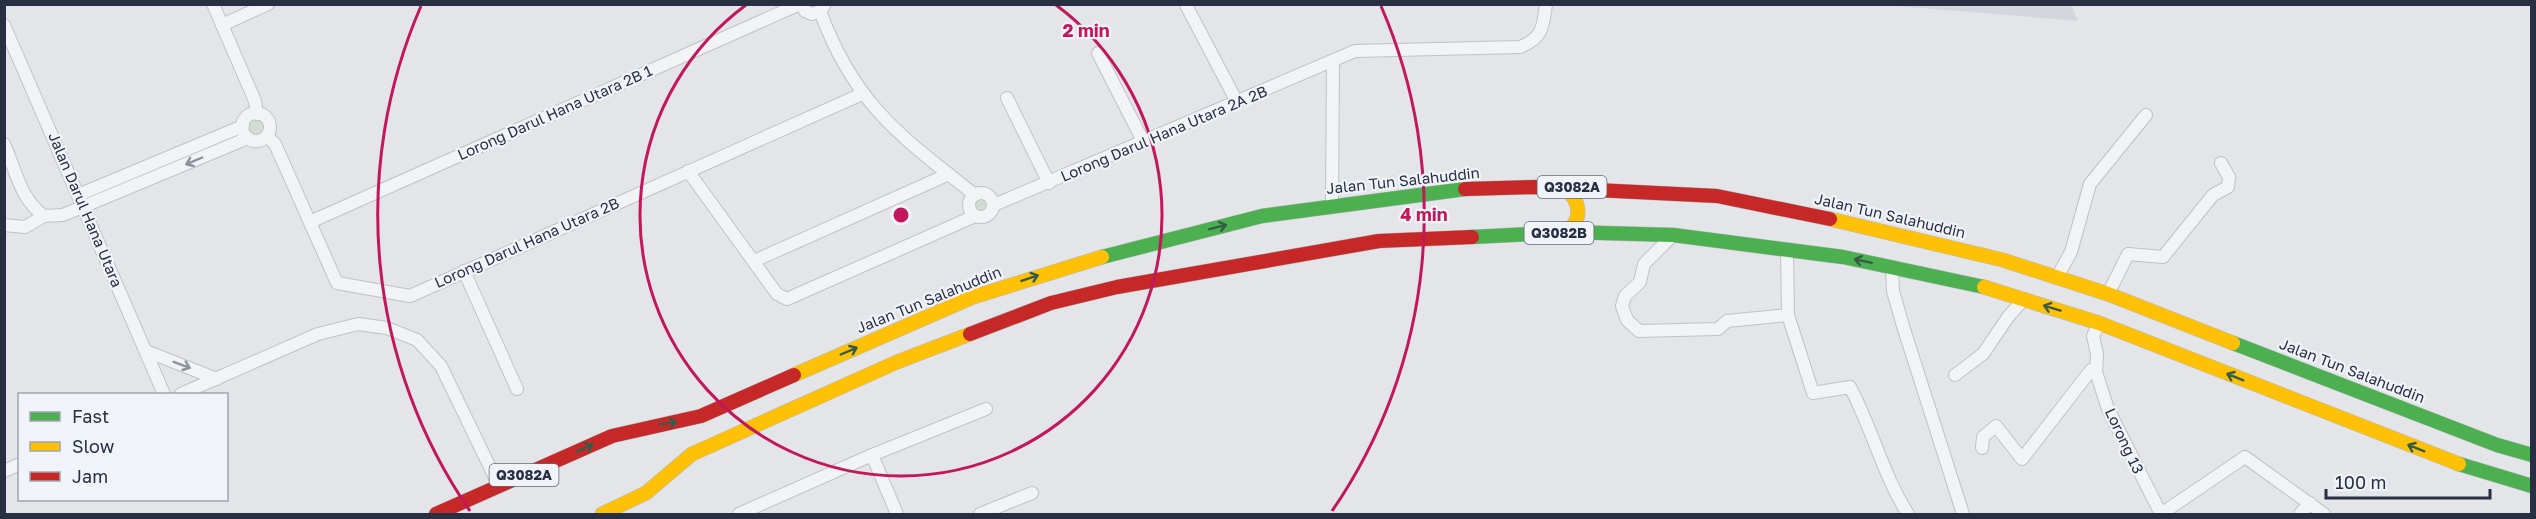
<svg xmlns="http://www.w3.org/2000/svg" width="2536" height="519" font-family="'Golos Text',sans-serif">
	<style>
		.built { fill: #d3d6dd }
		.green { fill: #d2dcd3 }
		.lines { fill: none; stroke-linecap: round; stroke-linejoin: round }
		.street-casing { stroke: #c0c2c6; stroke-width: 14 }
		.fast-casing { stroke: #b5b8bd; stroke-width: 15 }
		.slow-casing { stroke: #b5b8bd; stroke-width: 15 }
		.jam-casing { stroke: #b5b8bd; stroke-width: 15 }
		.street { stroke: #f2f3f5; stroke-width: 12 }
		.fast { stroke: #4caf50; stroke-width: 14 }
		.slow { stroke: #ffc107; stroke-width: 14 }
		.jam { stroke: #c62828; stroke-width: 14 }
		.oneway { stroke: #8d919c }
		.oneway2 { stroke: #355c48 }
		.ring { fill: none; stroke: #c2185b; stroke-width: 3 }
		.labels { text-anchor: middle; stroke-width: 4.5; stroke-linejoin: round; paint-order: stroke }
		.shield { fill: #f0f3f7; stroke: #646a79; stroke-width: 1.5 }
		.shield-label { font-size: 14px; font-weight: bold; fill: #282f43 }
		.street-label { font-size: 15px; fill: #282f43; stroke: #f0f3f7 }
		.centre { fill: #c2185b; stroke: #f0f3f7; stroke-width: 3 }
		.ring-label { font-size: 18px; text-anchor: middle; font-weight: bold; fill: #c2185b; stroke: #f0f3f7; stroke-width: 4.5; stroke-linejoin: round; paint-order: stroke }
	</style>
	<rect width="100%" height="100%" fill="#e3e5e8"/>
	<!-- built -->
	<polygon class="built" points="1886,5 2071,5 2078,21"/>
	<!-- green -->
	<g class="green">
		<circle cx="256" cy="127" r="9"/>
		<circle cx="981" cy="205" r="9"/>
	</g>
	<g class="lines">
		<defs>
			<g id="street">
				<polyline points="213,4 255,101 257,114"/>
				<polyline points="801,4 805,11 812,14 820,11 824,6"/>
				<polyline points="1186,5 1237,102"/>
				<path d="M820 11C854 104 900 136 975 195"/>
				<polyline points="4,25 164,394"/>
				<polyline points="222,25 268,4"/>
				<polyline points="1098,53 1144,143"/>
				<polyline points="1007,98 1049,183"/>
				<circle cx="256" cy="127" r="14"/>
				<polyline points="267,136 275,144 337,283 410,296 862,94"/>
				<path d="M4 144C16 170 20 199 44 216"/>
				<polyline points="688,171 777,294 787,299 975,216"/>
				<circle cx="981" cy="205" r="12"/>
				<polyline points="78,195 243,126"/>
				<path d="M994 205 1355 51 1520 47C1543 38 1543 27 1546 4"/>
				<polyline points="1332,205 1333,61"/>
				<polyline points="310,222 800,4"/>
				<polyline points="4,225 25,227 44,216 63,215 248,138"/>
				<polyline points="1673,235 1644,264 1640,282 1625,296 1622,306 1627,320 1639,331 1718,329 1727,321 1788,315"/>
				<path d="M1787 249 1788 315 1813 393 1850 387C1872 428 1883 475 1908 514"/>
				<polyline points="754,261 949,174"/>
				<polyline points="1892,267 1893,291 1903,326 1963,514"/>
				<polyline points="464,271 517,389"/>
				<polyline points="2057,277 2071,252 2090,184 2146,115"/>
				<polyline points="2108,294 2128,254 2163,257 2213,195 2228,187 2229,177 2221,163"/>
				<polyline points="2099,323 2093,336 2097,354 2096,372 2108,409 2161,514"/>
				<polyline points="146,351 217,379"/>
				<polyline points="1955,375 1983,354 2008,317 2024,299"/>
				<polyline points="181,394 318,334 358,324 387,328 417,340 441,366 499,486"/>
				<polyline points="1982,448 1983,437 1996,426 2022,459 2091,370 2096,372"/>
				<polyline points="872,455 897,514"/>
				<polyline points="4,471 20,464"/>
				<polyline points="739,514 872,455 986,409"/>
				<polyline points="980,514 1032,493"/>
				<polyline points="2161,514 2245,457 2324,514"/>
				<polyline points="2300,514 2310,503"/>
			</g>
			<g id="fast">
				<polyline points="1472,237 1567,232 1673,235 1843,257 1984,287"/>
				<polyline points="1102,257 1262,216 1465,189"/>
				<polyline points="2233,343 2497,445 2532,455"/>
				<polyline points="2459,464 2532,486"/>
			</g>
			<g id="slow">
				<path d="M1564 187C1580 201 1584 217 1567 232"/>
				<polyline points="1830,219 2003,260 2108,294 2233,343"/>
				<polyline points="1984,287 2099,323 2459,464"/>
				<polyline points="794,375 973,297 1102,257"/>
				<polyline points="602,514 646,493 692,454 897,362 970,334"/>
			</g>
			<g id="jam">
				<polyline points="1465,189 1535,187 1717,196 1830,219"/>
				<polyline points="970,334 1051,303 1117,287 1379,241 1472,237"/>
				<polyline points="436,514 612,436 701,416 794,375"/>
			</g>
		</defs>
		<!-- street casing -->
		<use href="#street" class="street-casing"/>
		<!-- fast casing -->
		<use href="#fast" class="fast-casing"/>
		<!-- slow casing -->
		<use href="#slow" class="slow-casing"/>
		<!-- jam casing -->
		<use href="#jam" class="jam-casing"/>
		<!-- street -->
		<use href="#street" class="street"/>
		<!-- fast -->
		<use href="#fast" class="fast"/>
		<!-- slow -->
		<use href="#slow" class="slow"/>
		<!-- jam -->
		<use href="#jam" class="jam"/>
	</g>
	<!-- one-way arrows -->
	<defs><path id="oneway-shaft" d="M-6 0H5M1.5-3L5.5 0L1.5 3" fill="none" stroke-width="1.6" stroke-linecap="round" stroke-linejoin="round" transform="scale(1.5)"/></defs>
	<g class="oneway">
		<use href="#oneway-shaft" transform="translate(194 161) rotate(157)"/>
		<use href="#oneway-shaft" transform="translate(182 365) rotate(21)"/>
	</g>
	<g class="oneway2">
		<use href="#oneway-shaft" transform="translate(1218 227) rotate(-14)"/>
		<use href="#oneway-shaft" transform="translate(1863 261) rotate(-168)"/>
		<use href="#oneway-shaft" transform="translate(1030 278) rotate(-19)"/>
		<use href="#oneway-shaft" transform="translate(2052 308) rotate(-163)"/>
		<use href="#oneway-shaft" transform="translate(849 351) rotate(-23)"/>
		<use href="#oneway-shaft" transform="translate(2235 377) rotate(-158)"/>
		<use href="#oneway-shaft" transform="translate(668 423) rotate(-9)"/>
		<use href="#oneway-shaft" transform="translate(585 448) rotate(-24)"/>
		<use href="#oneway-shaft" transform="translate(2416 448) rotate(-158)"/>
	</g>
	<!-- distance rings -->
	<g class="ring">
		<path d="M1056 5A261 261 0 1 1 746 5"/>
		<path d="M470 511A523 523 0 0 1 421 6M1381 6A523 523 0 0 1 1332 511"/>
	</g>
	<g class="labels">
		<!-- shield labels -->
		<g class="shield">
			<rect x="1537.5" y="176" width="69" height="22" rx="4.5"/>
			<rect x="1524.5" y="222" width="69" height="22" rx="4.5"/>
			<rect x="489.5" y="464" width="69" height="22" rx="4.5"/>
		</g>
		<g class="shield-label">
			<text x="1572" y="192">Q3082A</text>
			<text x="1559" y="238">Q3082B</text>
			<text x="524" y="480">Q3082A</text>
		</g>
		<!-- street labels -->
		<g class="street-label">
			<text transform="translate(555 113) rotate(-24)" y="5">Lorong Darul Hana Utara 2B 1</text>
			<text transform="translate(1164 134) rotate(-23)" y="5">Lorong Darul Hana Utara 2A 2B</text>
			<text transform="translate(1403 181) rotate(-6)" y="5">Jalan Tun Salahuddin</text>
			<text transform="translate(85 210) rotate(67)" y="5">Jalan Darul Hana Utara</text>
			<text transform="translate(1890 216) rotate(13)" y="5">Jalan Tun Salahuddin</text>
			<text transform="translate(527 243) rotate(-24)" y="5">Lorong Darul Hana Utara 2B</text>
			<text transform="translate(929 300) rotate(-22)" y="5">Jalan Tun Salahuddin</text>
			<text transform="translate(2352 371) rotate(21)" y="5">Jalan Tun Salahuddin</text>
			<text transform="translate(2124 441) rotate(65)" y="5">Lorong 13</text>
		</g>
	</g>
	<circle cx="901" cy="215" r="9" class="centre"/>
	<g class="ring-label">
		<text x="1086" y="37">2 min</text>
		<text x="1424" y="221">4 min</text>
	</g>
	<!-- border -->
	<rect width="2536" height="519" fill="none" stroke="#282f43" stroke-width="12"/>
	<!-- legend -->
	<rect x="18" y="393" width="210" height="108" fill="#f0f3f7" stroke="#a0a5af" stroke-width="1.5"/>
	<rect x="30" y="412" width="30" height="9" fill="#4caf50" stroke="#a0a5af" stroke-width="1.5"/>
	<text x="72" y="423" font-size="18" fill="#282f43">Fast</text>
	<rect x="30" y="442" width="30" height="9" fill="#ffc107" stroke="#a0a5af" stroke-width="1.5"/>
	<text x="72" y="453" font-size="18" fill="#282f43">Slow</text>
	<rect x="30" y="472" width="30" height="9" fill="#c62828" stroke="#a0a5af" stroke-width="1.5"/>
	<text x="72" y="483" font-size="18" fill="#282f43">Jam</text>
	<!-- scale -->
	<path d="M2326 489v9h164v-9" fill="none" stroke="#282f43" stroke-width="3"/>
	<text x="2335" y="489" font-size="18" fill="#282f43" stroke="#f0f3f7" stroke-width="4.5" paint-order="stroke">100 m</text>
</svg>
